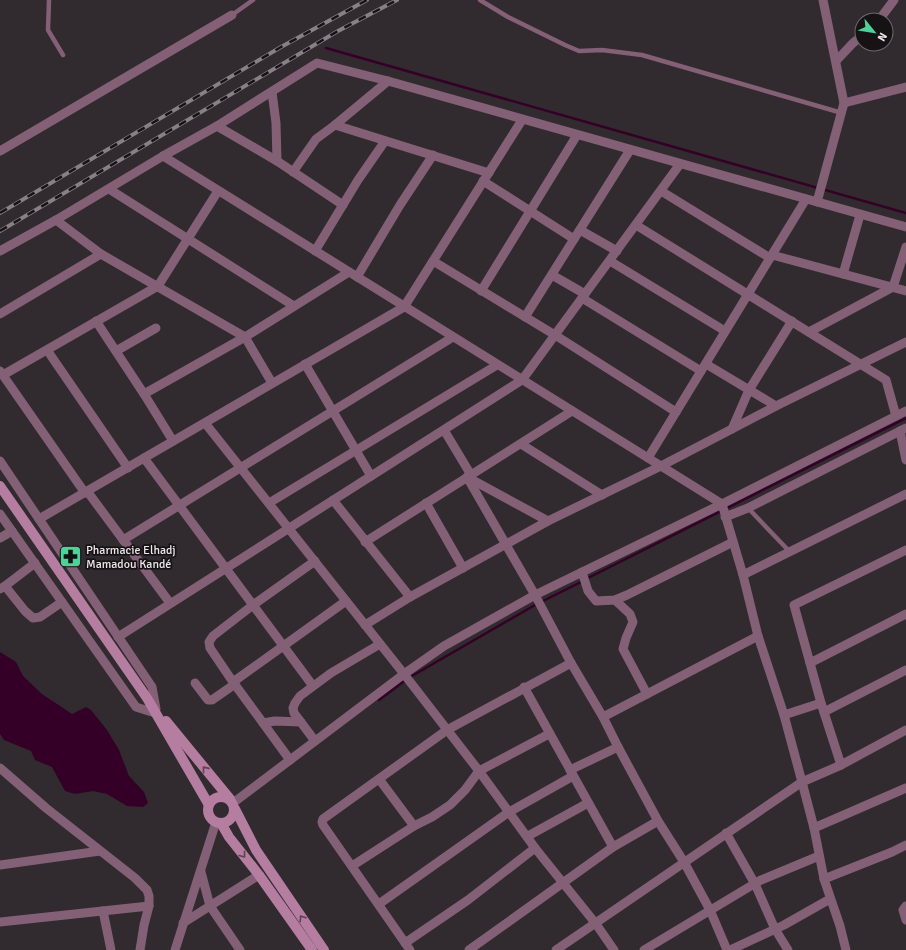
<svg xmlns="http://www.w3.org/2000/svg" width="906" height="950" font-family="Signika,sans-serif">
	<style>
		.water { fill: #350027 }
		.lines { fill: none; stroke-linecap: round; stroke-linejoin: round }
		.stream { stroke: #350027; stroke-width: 2.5 }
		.lane { stroke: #846076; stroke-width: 4.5 }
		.street { stroke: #846076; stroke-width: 9 }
		.secondary { stroke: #b57da0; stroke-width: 10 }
		.rail-casing { stroke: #878084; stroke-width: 4 }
		.rail { stroke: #171315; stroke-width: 2.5; stroke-dasharray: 8; stroke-linecap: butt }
		.oneway { stroke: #5e4354 }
		.labels { text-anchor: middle; stroke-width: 3.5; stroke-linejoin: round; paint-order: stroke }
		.poi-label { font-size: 12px; fill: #ede7ea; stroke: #171315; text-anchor: start }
	</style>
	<rect width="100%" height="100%" fill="#312a2e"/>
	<!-- water -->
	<polygon class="water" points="0,652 16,662 23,676 42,694 72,714 86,707 91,710 107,730 119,750 129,776 144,792 148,803 143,807 127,806 107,794 93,791 75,794 65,791 52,767 35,760 31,751 4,740 0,734"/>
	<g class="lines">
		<!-- stream -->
		<g class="stream">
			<polyline points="326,48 906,213"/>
			<polyline points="588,578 906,418"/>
			<polyline points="543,601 581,582"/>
			<polyline points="412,676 535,605"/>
			<polyline points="379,700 403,682"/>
		</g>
		<!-- lane -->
		<g class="lane">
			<polyline points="49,0 48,30 63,55"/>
			<polyline points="480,0 508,17 565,45 579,51 602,50 642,55 842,113"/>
			<polyline points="232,15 253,0"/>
			<polyline points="748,508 790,552"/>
		</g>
		<!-- street -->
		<g class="street">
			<polyline points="879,20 894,0"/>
			<polyline points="836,61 853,43 862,36"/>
			<polyline points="272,92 276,123 277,161"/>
			<polyline points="844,103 906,87"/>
			<polyline points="335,125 489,173"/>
			<polyline points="217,126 277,161 343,205"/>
			<polyline points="0,151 232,15"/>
			<polyline points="163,156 722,504 743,575 758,636 784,715 802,782 814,828 824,879 840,926 846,950"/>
			<polyline points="293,172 316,139 335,125 388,81"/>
			<polyline points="483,181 574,239"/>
			<polyline points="109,189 294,306"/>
			<polyline points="661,191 770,258"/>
			<polyline points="817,202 844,103 823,0"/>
			<polyline points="56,220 101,254 245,337 272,383"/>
			<polyline points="636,225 886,380 896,416"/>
			<polyline points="580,230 617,251"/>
			<polyline points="0,251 56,220 163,156 217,126 317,63 388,81 906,227"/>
			<polyline points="315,251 358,180 385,141"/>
			<polyline points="772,255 906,291"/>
			<polyline points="433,261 555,335 676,412"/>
			<polyline points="610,261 725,331"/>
			<polyline points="843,274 860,215"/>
			<polyline points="552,275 585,294"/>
			<polyline points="357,277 400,205 433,155"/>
			<polyline points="481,291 577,135"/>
			<polyline points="582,298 701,371"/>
			<polyline points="0,314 101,254"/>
			<polyline points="525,317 630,150"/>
			<polyline points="96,321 144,394 173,441"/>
			<polyline points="809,332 893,287 906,247"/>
			<polyline points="47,350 128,468"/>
			<polyline points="116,351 156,328"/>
			<polyline points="305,364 371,476"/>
			<polyline points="706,364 776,406"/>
			<polyline points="0,371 85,493"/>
			<polyline points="3,375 158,286 218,191"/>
			<polyline points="144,394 245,337 349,272"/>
			<polyline points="205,423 404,674 479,771 535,848 596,924 614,950"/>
			<polyline points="732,429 749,390 792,321"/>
			<polyline points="444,430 471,475"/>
			<polyline points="900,431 906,460"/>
			<polyline points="521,444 602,495"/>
			<polyline points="144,458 313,686"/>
			<polyline points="648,458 806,199"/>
			<polyline points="0,461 152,687 156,709"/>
			<polyline points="467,477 535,595 571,663 603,717 618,747 658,821 684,862 710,910 727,950"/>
			<polyline points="467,477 548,521"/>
			<polyline points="87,491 170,603"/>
			<polyline points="333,500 410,597"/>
			<polyline points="269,503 497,365"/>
			<polyline points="426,503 463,568"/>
			<polyline points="0,514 136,707 155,713"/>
			<polyline points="725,517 748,508 906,428"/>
			<polyline points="39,519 404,307 522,120"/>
			<polyline points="0,538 12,531"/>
			<polyline points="123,540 453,337"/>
			<polyline points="365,542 572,411"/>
			<polyline points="315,561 253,605 213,636 209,642 210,648 233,682 346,601"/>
			<polyline points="582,572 588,591 596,601 615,600 627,595 733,542"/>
			<polyline points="743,575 906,494"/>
			<polyline points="5,586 35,563"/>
			<polyline points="0,589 5,586 25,611 33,618 40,617 62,602"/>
			<polyline points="615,600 630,614 633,622 626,638 623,649 647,694"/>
			<polyline points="365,625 410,597 548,521 661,466 776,406 906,342"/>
			<polyline points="118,637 522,380 680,164"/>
			<polyline points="810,663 906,614"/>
			<polyline points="233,682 290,760"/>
			<polyline points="195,683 208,700 212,700 235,684"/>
			<polyline points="524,687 613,847"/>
			<polyline points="824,712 906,670"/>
			<polyline points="784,715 821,703"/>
			<polyline points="603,717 758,636"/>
			<polyline points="263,723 275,721 301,722"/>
			<polyline points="315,741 294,713 293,708 295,703 300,696 331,673 380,644"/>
			<polyline points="841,765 821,703 794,605 906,550"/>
			<polyline points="0,768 46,808 135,878 147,890 149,896 149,906 144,925 140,950"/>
			<polyline points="570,770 618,747"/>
			<polyline points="379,779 414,826"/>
			<polyline points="233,803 404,674 444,646 535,595 722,504 906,411"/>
			<polyline points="814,828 906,788"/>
			<polyline points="726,833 755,884 775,929 788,950"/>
			<polyline points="528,836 588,803"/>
			<polyline points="0,865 100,851"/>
			<polyline points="352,866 414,826 432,817 450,805 465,790 479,771 549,734"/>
			<polyline points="201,872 210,906 240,950"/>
			<polyline points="824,879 892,852 906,845"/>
			<polyline points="379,904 509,812 573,776"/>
			<polyline points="906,906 903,910 906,920"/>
			<polyline points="103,911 111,950"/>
			<polyline points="0,922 149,906"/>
			<polyline points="183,923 259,875"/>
			<polyline points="405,943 468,900 535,848"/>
			<polyline points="175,950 216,822"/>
			<polyline points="410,950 323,825 322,822 323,819 447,730 571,663"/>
			<polyline points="469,950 613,847 658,821"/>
			<polyline points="556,950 802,782 841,765 906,730"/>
			<polyline points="644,950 749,887 761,880 819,856"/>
			<polyline points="730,950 784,925 830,899"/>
		</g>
		<!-- secondary -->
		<g class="secondary">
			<polyline points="0,486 147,698 209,805"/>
			<polyline points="166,721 230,799"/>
			<circle cx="221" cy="810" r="13"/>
			<polyline points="235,809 256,850 324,950"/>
			<polyline points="221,823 229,837 259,875 312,950"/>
		</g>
		<defs>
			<g id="rail">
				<polyline points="0,213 281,47 367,0"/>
				<polyline points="0,231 338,31 397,0"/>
			</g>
		</defs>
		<!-- rail casing -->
		<use href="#rail" class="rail-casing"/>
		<!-- rail -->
		<use href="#rail" class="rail"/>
	</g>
	<!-- one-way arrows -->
	<defs><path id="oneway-chevron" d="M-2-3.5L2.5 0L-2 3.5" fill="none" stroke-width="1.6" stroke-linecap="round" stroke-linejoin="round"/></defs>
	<g class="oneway">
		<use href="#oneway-chevron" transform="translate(205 769) rotate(-129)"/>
		<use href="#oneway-chevron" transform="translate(243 855) rotate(52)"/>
		<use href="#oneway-chevron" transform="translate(302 918) rotate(-124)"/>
	</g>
	<!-- icons -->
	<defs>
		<symbol id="pharmacy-square" viewBox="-11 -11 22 22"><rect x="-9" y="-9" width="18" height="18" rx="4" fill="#4dd39a" stroke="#171315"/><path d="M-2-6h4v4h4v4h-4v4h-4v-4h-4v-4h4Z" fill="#111"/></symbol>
	</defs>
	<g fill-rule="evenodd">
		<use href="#pharmacy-square" x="58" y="544" width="25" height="25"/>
	</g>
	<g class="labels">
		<!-- poi labels -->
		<g class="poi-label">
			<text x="86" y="554">Pharmacie Elhadj<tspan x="86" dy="14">Mamadou Kandé</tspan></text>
		</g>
	</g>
	<!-- north arrow -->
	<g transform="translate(874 32) rotate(120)"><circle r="19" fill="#171315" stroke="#6d686a"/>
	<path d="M0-3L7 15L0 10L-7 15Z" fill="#4dd39a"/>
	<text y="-6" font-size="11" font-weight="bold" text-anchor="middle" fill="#ede7ea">N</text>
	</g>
</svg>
